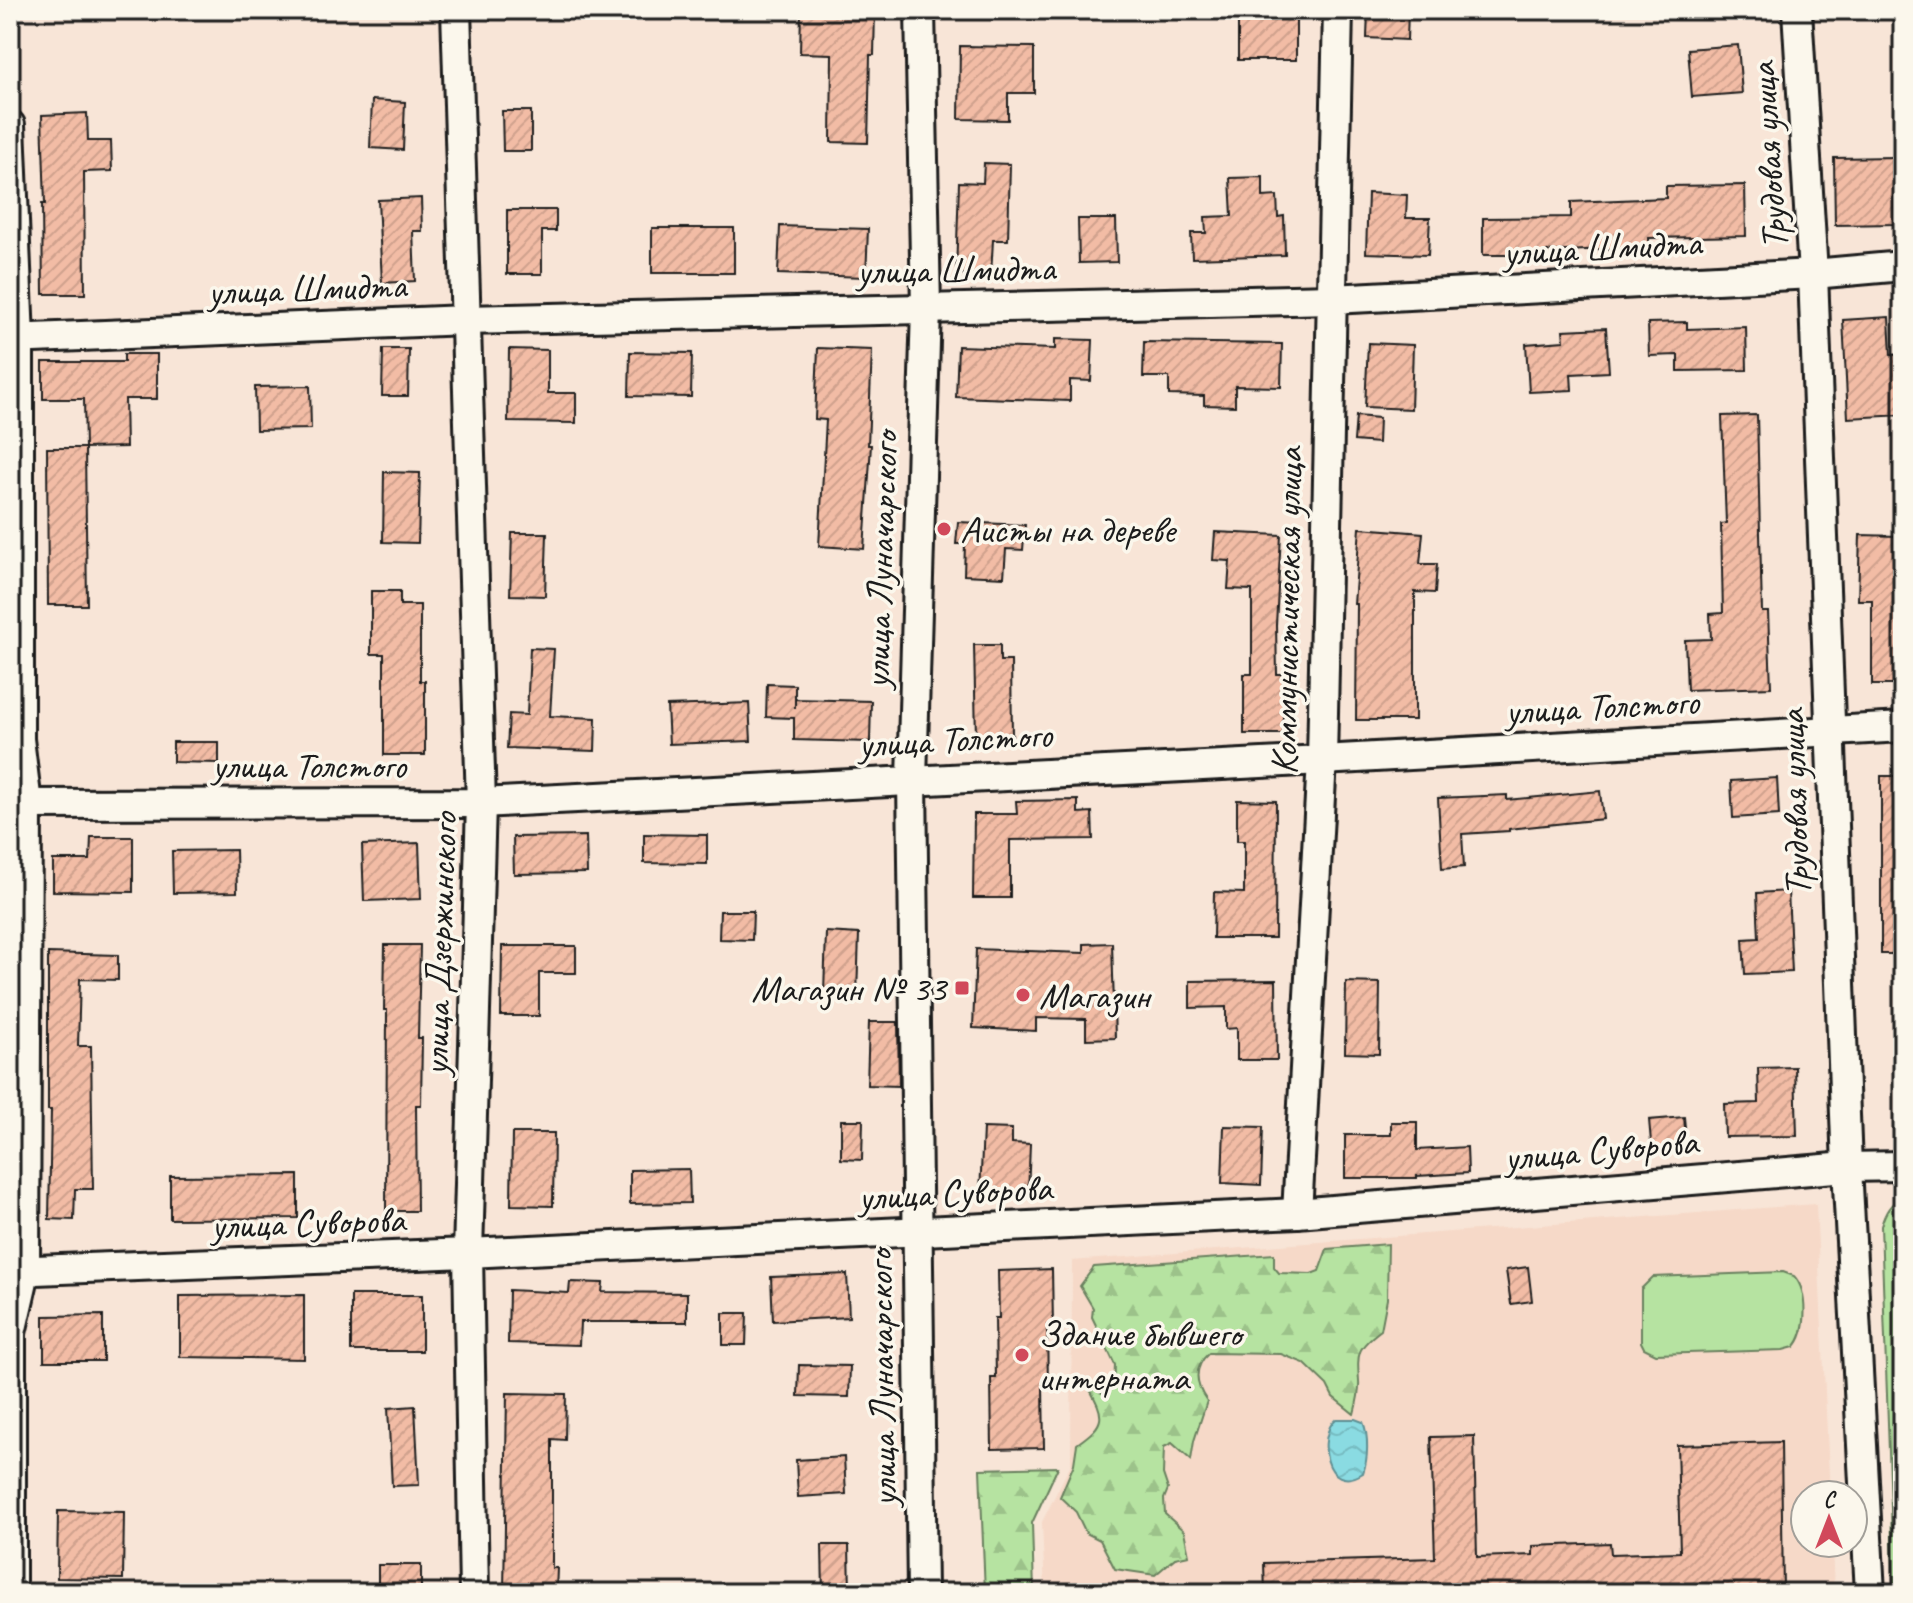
<svg xmlns="http://www.w3.org/2000/svg" width="1913" height="1603" font-family="Caveat,sans-serif">
	<style>
		.built { fill: #f6d9c8 }
		.forest { fill: url(#forest-firs); stroke: #69805e; stroke-width: 2 }
		.garden { fill: #b6e3a1; stroke: #69805e; stroke-width: 2 }
		.water { fill: url(#water-waves); stroke: #5e8f93; stroke-width: 2 }
		.building { fill: url(#building-hatch); stroke: #1c1c1c; stroke-width: 2 }
		.lines { fill: none; stroke-linecap: round; stroke-linejoin: round }
		.minor-casing { stroke: #1c1c1c; stroke-width: 34 }
		.minor { stroke: #fbf7ec; stroke-width: 28 }
		.poi-dot { fill: #d1495b; stroke: #fbf7ec; stroke-width: 3 }
		.labels { text-anchor: middle; stroke-width: 7; stroke-linejoin: round; paint-order: stroke }
		.street-label { font-size: 38px; fill: #1c1c1c; stroke: #fbf7ec }
		.poi-label { font-size: 38px; fill: #1c1c1c; stroke: #fbf7ec; text-anchor: start }
	</style>
	<defs>
		<pattern id="forest-firs" width="22" height="20" patternUnits="userSpaceOnUse" patternTransform="scale(2)"><rect width="22" height="20" fill="#b6e3a1"/><path d="M5 1l3.5 6h-7zM16 11l3.5 6h-7z" fill="#9cc28a"/></pattern>
		<pattern id="water-waves" width="16" height="10" patternUnits="userSpaceOnUse" patternTransform="scale(2)"><rect width="16" height="10" fill="#8adbe2"/><path d="M0 5q4-4 8 0t8 0" fill="none" stroke="#76bbc1"/></pattern>
		<pattern id="building-hatch" width="6" height="6" patternUnits="userSpaceOnUse" patternTransform="scale(2)"><rect width="6" height="6" fill="#f2bca5"/><path d="M-1 1l2-2M0 6l6-6M5 7l2-2" fill="none" stroke="#cfa18d"/></pattern>
	</defs>
	<rect width="100%" height="100%" fill="#f8e5d7"/>
	<filter id="ink" filterUnits="userSpaceOnUse"><feTurbulence type="fractalNoise" baseFrequency=".0125" numOctaves="2"/><feDisplacementMap in="SourceGraphic" scale="16" xChannelSelector="R" yChannelSelector="G"/><feConvolveMatrix kernelMatrix="1 2 1 2 8 2 1 2 1" color-interpolation-filters="sRGB"/></filter>
	<g filter="url(#ink)">
		<!-- built -->
		<polygon class="built" points="1816,1204 1830,1495 1805,1495 1805,1543 1832,1543 1834,1593 1045,1593 1042,1522 1071,1464 1072,1261"/>
		<!-- forest -->
		<g class="forest">
			<path d="M1388 1244 1387 1299 1381 1330C1357 1348 1357 1352 1359 1381 1360 1392 1357 1403 1354 1414L1333 1397 1327 1385 1304 1363 1281 1354 1209 1353C1193 1367 1195 1385 1207 1401L1194 1441 1191 1460 1172 1443 1164 1447 1163 1474 1168 1489 1164 1499 1165 1514 1184 1531 1189 1555 1175 1558 1155 1575 1115 1569 1100 1540 1086 1533 1076 1512 1060 1497 1074 1464 1077 1444C1107 1423 1105 1417 1088 1386L1104 1394 1114 1386 1115 1365 1092 1317 1093 1308 1080 1286 1094 1267 1274 1254V1267L1279 1273 1311 1274 1319 1271 1327 1249Z"/>
			<polygon points="1058,1467 1032,1523 1034,1593 985,1593 980,1469"/>
		</g>
		<!-- garden -->
		<g class="garden">
			<path d="M1903 1197V1593H1894L1881 1226C1885 1212 1890 1203 1903 1197Z"/>
			<path d="M1783 1272 1794 1276C1808 1291 1808 1333 1794 1347L1783 1350 1656 1354 1644 1348 1641 1342V1289L1653 1277Z"/>
		</g>
		<!-- water -->
		<path class="water" d="M1336 1419H1355L1363 1422C1369 1436 1368 1459 1363 1473 1325 1497 1316 1435 1336 1419Z"/>
		<!-- building -->
		<g class="building">
			<polygon points="801,10 875,10 874,55 870,55 868,143 831,142 832,54 800,53"/>
			<rect x="1238" y="10" width="58" height="50"/>
			<polygon points="1368,10 1408,10 1407,40 1367,38"/>
			<polygon points="1738,45 1742,93 1692,97 1688,49"/>
			<polygon points="960,46 1034,47 1034,93 1008,93 1008,120 959,119"/>
			<polygon points="372,100 405,102 403,150 370,148"/>
			<polygon points="502,111 531,111 531,151 503,151"/>
			<polygon points="87,113 88,141 111,141 112,171 84,172 85,294 43,294 42,204 45,204 42,115"/>
			<polygon points="1894,157 1895,224 1835,225 1834,158"/>
			<polygon points="984,163 1010,164 1008,240 993,240 991,275 956,274 959,182 983,183"/>
			<polygon points="1263,177 1263,197 1277,196 1278,217 1284,216 1285,255 1192,258 1191,233 1206,233 1205,217 1232,216 1230,178"/>
			<polygon points="1745,185 1746,236 1649,238 1649,247 1545,252 1545,255 1483,255 1483,218 1571,217 1571,202 1666,198 1666,186"/>
			<polygon points="1368,193 1407,195 1406,218 1430,218 1428,255 1366,253"/>
			<polygon points="421,198 422,231 413,231 415,281 382,283 378,200"/>
			<polygon points="507,210 556,210 556,231 542,231 542,274 507,274"/>
			<polygon points="1078,219 1116,219 1117,262 1079,263"/>
			<polygon points="780,226 868,229 866,277 778,274"/>
			<rect x="652" y="228" width="82" height="45"/>
			<polygon points="1889,317 1891,355 1903,354 1903,415 1848,418 1843,320"/>
			<polygon points="1687,322 1687,329 1746,327 1747,370 1678,371 1678,355 1649,356 1648,323"/>
			<polygon points="1606,328 1609,372 1571,374 1572,390 1529,392 1526,344 1564,341 1563,330"/>
			<polygon points="1055,339 1093,340 1091,381 1070,380 1070,401 956,397 958,346 1055,349"/>
			<polygon points="1144,342 1282,344 1281,387 1235,386 1235,406 1204,405 1204,396 1169,395 1169,377 1143,377"/>
			<polygon points="1368,343 1413,345 1411,409 1365,407"/>
			<polygon points="818,348 872,350 868,445 871,445 864,549 819,546 826,420 815,419"/>
			<polygon points="383,349 409,349 408,396 382,396"/>
			<polygon points="509,349 548,350 548,393 576,393 576,423 508,422"/>
			<polygon points="630,352 692,353 691,397 629,396"/>
			<polygon points="124,354 157,354 157,399 125,399 126,447 85,448 84,399 43,399 43,362 124,362"/>
			<polygon points="310,386 311,429 256,430 255,387"/>
			<polygon points="1757,415 1762,612 1768,612 1771,687 1687,690 1685,640 1711,639 1710,614 1723,613 1721,524 1726,523 1722,416"/>
			<polygon points="1356,416 1379,418 1378,443 1354,441"/>
			<polygon points="47,448 85,448 87,605 48,605"/>
			<polygon points="384,472 420,473 418,543 383,542"/>
			<polygon points="958,522 1025,525 1023,550 1006,549 1004,577 964,575 965,544 956,544"/>
			<polygon points="1360,528 1423,533 1420,564 1437,564 1435,593 1415,592 1415,720 1356,720 1357,604 1354,604"/>
			<polygon points="1215,532 1281,535 1276,625 1277,674 1283,674 1283,734 1244,734 1244,674 1252,674 1252,590 1228,589 1230,561 1213,560"/>
			<polygon points="512,533 547,533 545,596 510,595"/>
			<polygon points="1860,535 1899,536 1898,590 1903,590 1903,685 1872,685 1872,600 1858,600"/>
			<polygon points="371,591 400,591 400,605 420,605 420,681 425,681 425,755 384,755 384,654 371,654"/>
			<polygon points="974,645 1000,645 1000,661 1011,661 1012,736 976,737"/>
			<polygon points="530,648 554,649 550,716 596,718 595,751 507,748 509,714 527,715"/>
			<polygon points="767,684 795,685 795,708 795,699 871,701 870,742 794,740 794,718 766,717"/>
			<polygon points="749,703 751,741 669,744 667,706"/>
			<polygon points="173,742 219,742 219,763 173,762"/>
			<rect x="1881" y="776" width="22" height="178"/>
			<polygon points="1777,778 1779,815 1733,818 1731,781"/>
			<polygon points="1600,791 1603,819 1509,829 1509,831 1462,834 1464,867 1442,869 1438,798 1507,795 1507,800"/>
			<polygon points="1078,800 1078,813 1092,812 1093,839 1010,840 1010,898 973,898 974,814 1017,814 1016,801"/>
			<polygon points="1237,800 1276,801 1275,938 1213,938 1214,892 1244,893 1244,841 1237,841"/>
			<polygon points="644,834 707,835 707,864 644,863"/>
			<polygon points="586,836 587,873 514,874 513,837"/>
			<polygon points="91,837 133,837 133,892 53,891 53,860 90,860"/>
			<polygon points="419,843 421,899 364,901 362,845"/>
			<polygon points="236,850 237,892 173,893 172,851"/>
			<polygon points="1788,891 1792,972 1745,974 1743,939 1759,938 1757,893"/>
			<polygon points="720,911 753,911 752,940 719,939"/>
			<polygon points="826,932 859,934 857,995 824,993"/>
			<polygon points="1112,943 1115,1038 1086,1039 1086,1019 1036,1018 1036,1031 973,1028 976,949 1084,953 1084,944"/>
			<polygon points="385,945 420,945 418,1038 422,1038 421,1105 416,1105 417,1211 386,1211 387,1010 384,1010"/>
			<polygon points="502,946 576,946 576,973 539,973 539,1016 501,1016"/>
			<polygon points="48,953 118,955 118,980 80,979 78,1046 91,1046 93,1189 75,1189 74,1220 49,1219 51,1110 48,1110"/>
			<polygon points="1276,980 1277,1060 1237,1060 1237,1028 1226,1029 1226,1007 1190,1008 1190,981"/>
			<polygon points="1346,982 1380,983 1379,1054 1345,1053"/>
			<polygon points="869,1022 898,1022 899,1086 867,1085"/>
			<polygon points="1795,1067 1797,1136 1725,1137 1724,1104 1759,1103 1758,1068"/>
			<polygon points="1684,1117 1687,1150 1652,1153 1649,1120"/>
			<polygon points="841,1120 863,1120 862,1160 841,1159"/>
			<polygon points="1391,1122 1417,1122 1417,1150 1467,1147 1468,1173 1417,1176 1417,1178 1345,1178 1345,1135 1391,1135"/>
			<polygon points="1224,1126 1263,1127 1261,1185 1222,1183"/>
			<polygon points="983,1128 1012,1129 1012,1143 1030,1144 1028,1195 980,1194"/>
			<polygon points="512,1133 554,1133 553,1206 511,1205"/>
			<polygon points="689,1169 690,1203 630,1204 630,1170"/>
			<polygon points="298,1175 298,1218 170,1219 170,1176"/>
			<polygon points="1528,1267 1532,1301 1511,1304 1506,1270"/>
			<polygon points="1052,1269 1053,1325 1047,1325 1048,1386 1043,1386 1044,1448 992,1449 991,1378 996,1378 995,1318 999,1318 998,1271"/>
			<polygon points="847,1274 849,1317 773,1321 771,1277"/>
			<polygon points="570,1282 603,1283 602,1292 687,1293 687,1322 580,1322 579,1345 508,1343 509,1290 569,1293"/>
			<polygon points="304,1295 304,1359 180,1357 180,1296"/>
			<rect x="351" y="1295" width="71" height="56"/>
			<polygon points="723,1313 747,1313 746,1345 723,1345"/>
			<polygon points="103,1315 103,1361 44,1361 44,1316"/>
			<polygon points="799,1365 850,1366 849,1397 798,1396"/>
			<polygon points="507,1393 566,1394 565,1440 552,1439 552,1568 557,1568 556,1593 504,1593"/>
			<polygon points="415,1406 419,1485 392,1486 388,1408"/>
			<polygon points="1474,1436 1477,1557 1533,1555 1533,1546 1610,1543 1611,1554 1680,1552 1677,1445 1781,1442 1783,1593 1265,1593 1264,1563 1435,1558 1431,1437"/>
			<polygon points="844,1457 846,1494 798,1497 796,1460"/>
			<polygon points="58,1511 124,1512 123,1579 57,1578"/>
			<polygon points="822,1545 849,1545 850,1593 823,1593"/>
			<rect x="378" y="1565" width="43" height="28"/>
		</g>
		<g class="lines">
			<defs>
				<g id="minor">
					<polyline points="456,10 481,803 468,1253 474,1593"/>
					<polyline points="920,10 926,308 912,779 922,1593"/>
					<polyline points="1797,10 1813,274 1847,1167 1870,1593"/>
					<polyline points="10,125 19,339 19,739 27,804 25,1272 11,1333 11,1593"/>
					<polyline points="10,339 465,320 1332,299 1813,274 1903,266"/>
					<polyline points="10,804 481,803 1322,760 1903,727"/>
					<polyline points="1297,1213 1322,760 1338,10"/>
					<polyline points="10,1271 468,1253 1297,1213 1847,1167 1903,1166"/>
				</g>
			</defs>
			<!-- minor casing -->
			<use href="#minor" class="minor-casing"/>
			<!-- minor -->
			<use href="#minor" class="minor"/>
		</g>
	</g>
	<!-- markers -->
	<g class="poi-dot">
		<circle cx="944" cy="529" r="8"/>
		<rect x="954" y="980" width="16" height="16" rx="4"/>
		<circle cx="1023" cy="995" r="8"/>
		<circle cx="1022" cy="1355" r="8"/>
	</g>
	<g class="labels">
		<!-- street labels -->
		<g class="street-label">
			<text transform="translate(1768 156) rotate(-94)" y="13">Трудовая улица</text>
			<text transform="translate(1602 247) rotate(-3)" y="13">улица Шмидта</text>
			<text transform="translate(956 269) rotate(-1)" y="13">улица Шмидта</text>
			<text transform="translate(307 288) rotate(-2)" y="13">улица Шмидта</text>
			<text transform="translate(880 560) rotate(-88)" y="13">улица Луначарского</text>
			<text transform="translate(1286 611) rotate(-89)" y="13">Коммунистическая улица</text>
			<text transform="translate(1602 706) rotate(-3)" y="13">улица Толстого</text>
			<text transform="translate(955 739) rotate(-3)" y="13">улица Толстого</text>
			<text x="309" y="778">улица Толстого</text>
			<text transform="translate(1794 803) rotate(-92)" y="13">Трудовая улица</text>
			<text transform="translate(439 944) rotate(-88)" y="13">улица Дзержинского</text>
			<text transform="translate(1601 1149) rotate(-5)" y="13">улица Суворова</text>
			<text transform="translate(955 1192) rotate(-3)" y="13">улица Суворова</text>
			<text transform="translate(308 1222) rotate(-2)" y="13">улица Суворова</text>
			<text transform="translate(881 1378) rotate(-91)" y="13">улица Луначарского</text>
		</g>
		<!-- poi labels -->
		<g class="poi-label">
			<text x="960" y="542">Аисты на дереве</text>
			<text x="946" y="1001" text-anchor="end">Магазин № 33</text>
			<text x="1039" y="1008">Магазин</text>
			<text x="1038" y="1346">Здание бывшего<tspan x="1038" dy="44">интерната</tspan></text>
		</g>
	</g>
	<!-- margin -->
	<rect width="1913" height="1603" fill="none" stroke="#fbf7ec" stroke-width="40"/>
	<rect x="20" y="20" width="1873" height="1563" fill="none" stroke="#1c1c1c" stroke-width="3" filter="url(#ink)"/>
	<!-- north arrow -->
	<g transform="translate(1829 1519)"><circle r="38" fill="#fbf7ec" stroke="#a29f99" stroke-width="2"/>
	<path d="M0-6L14 30L0 20L-14 30Z" fill="#d1495b"/>
	<text y="-12" font-size="22" font-weight="bold" text-anchor="middle" fill="#1c1c1c">С</text>
	</g>
</svg>
